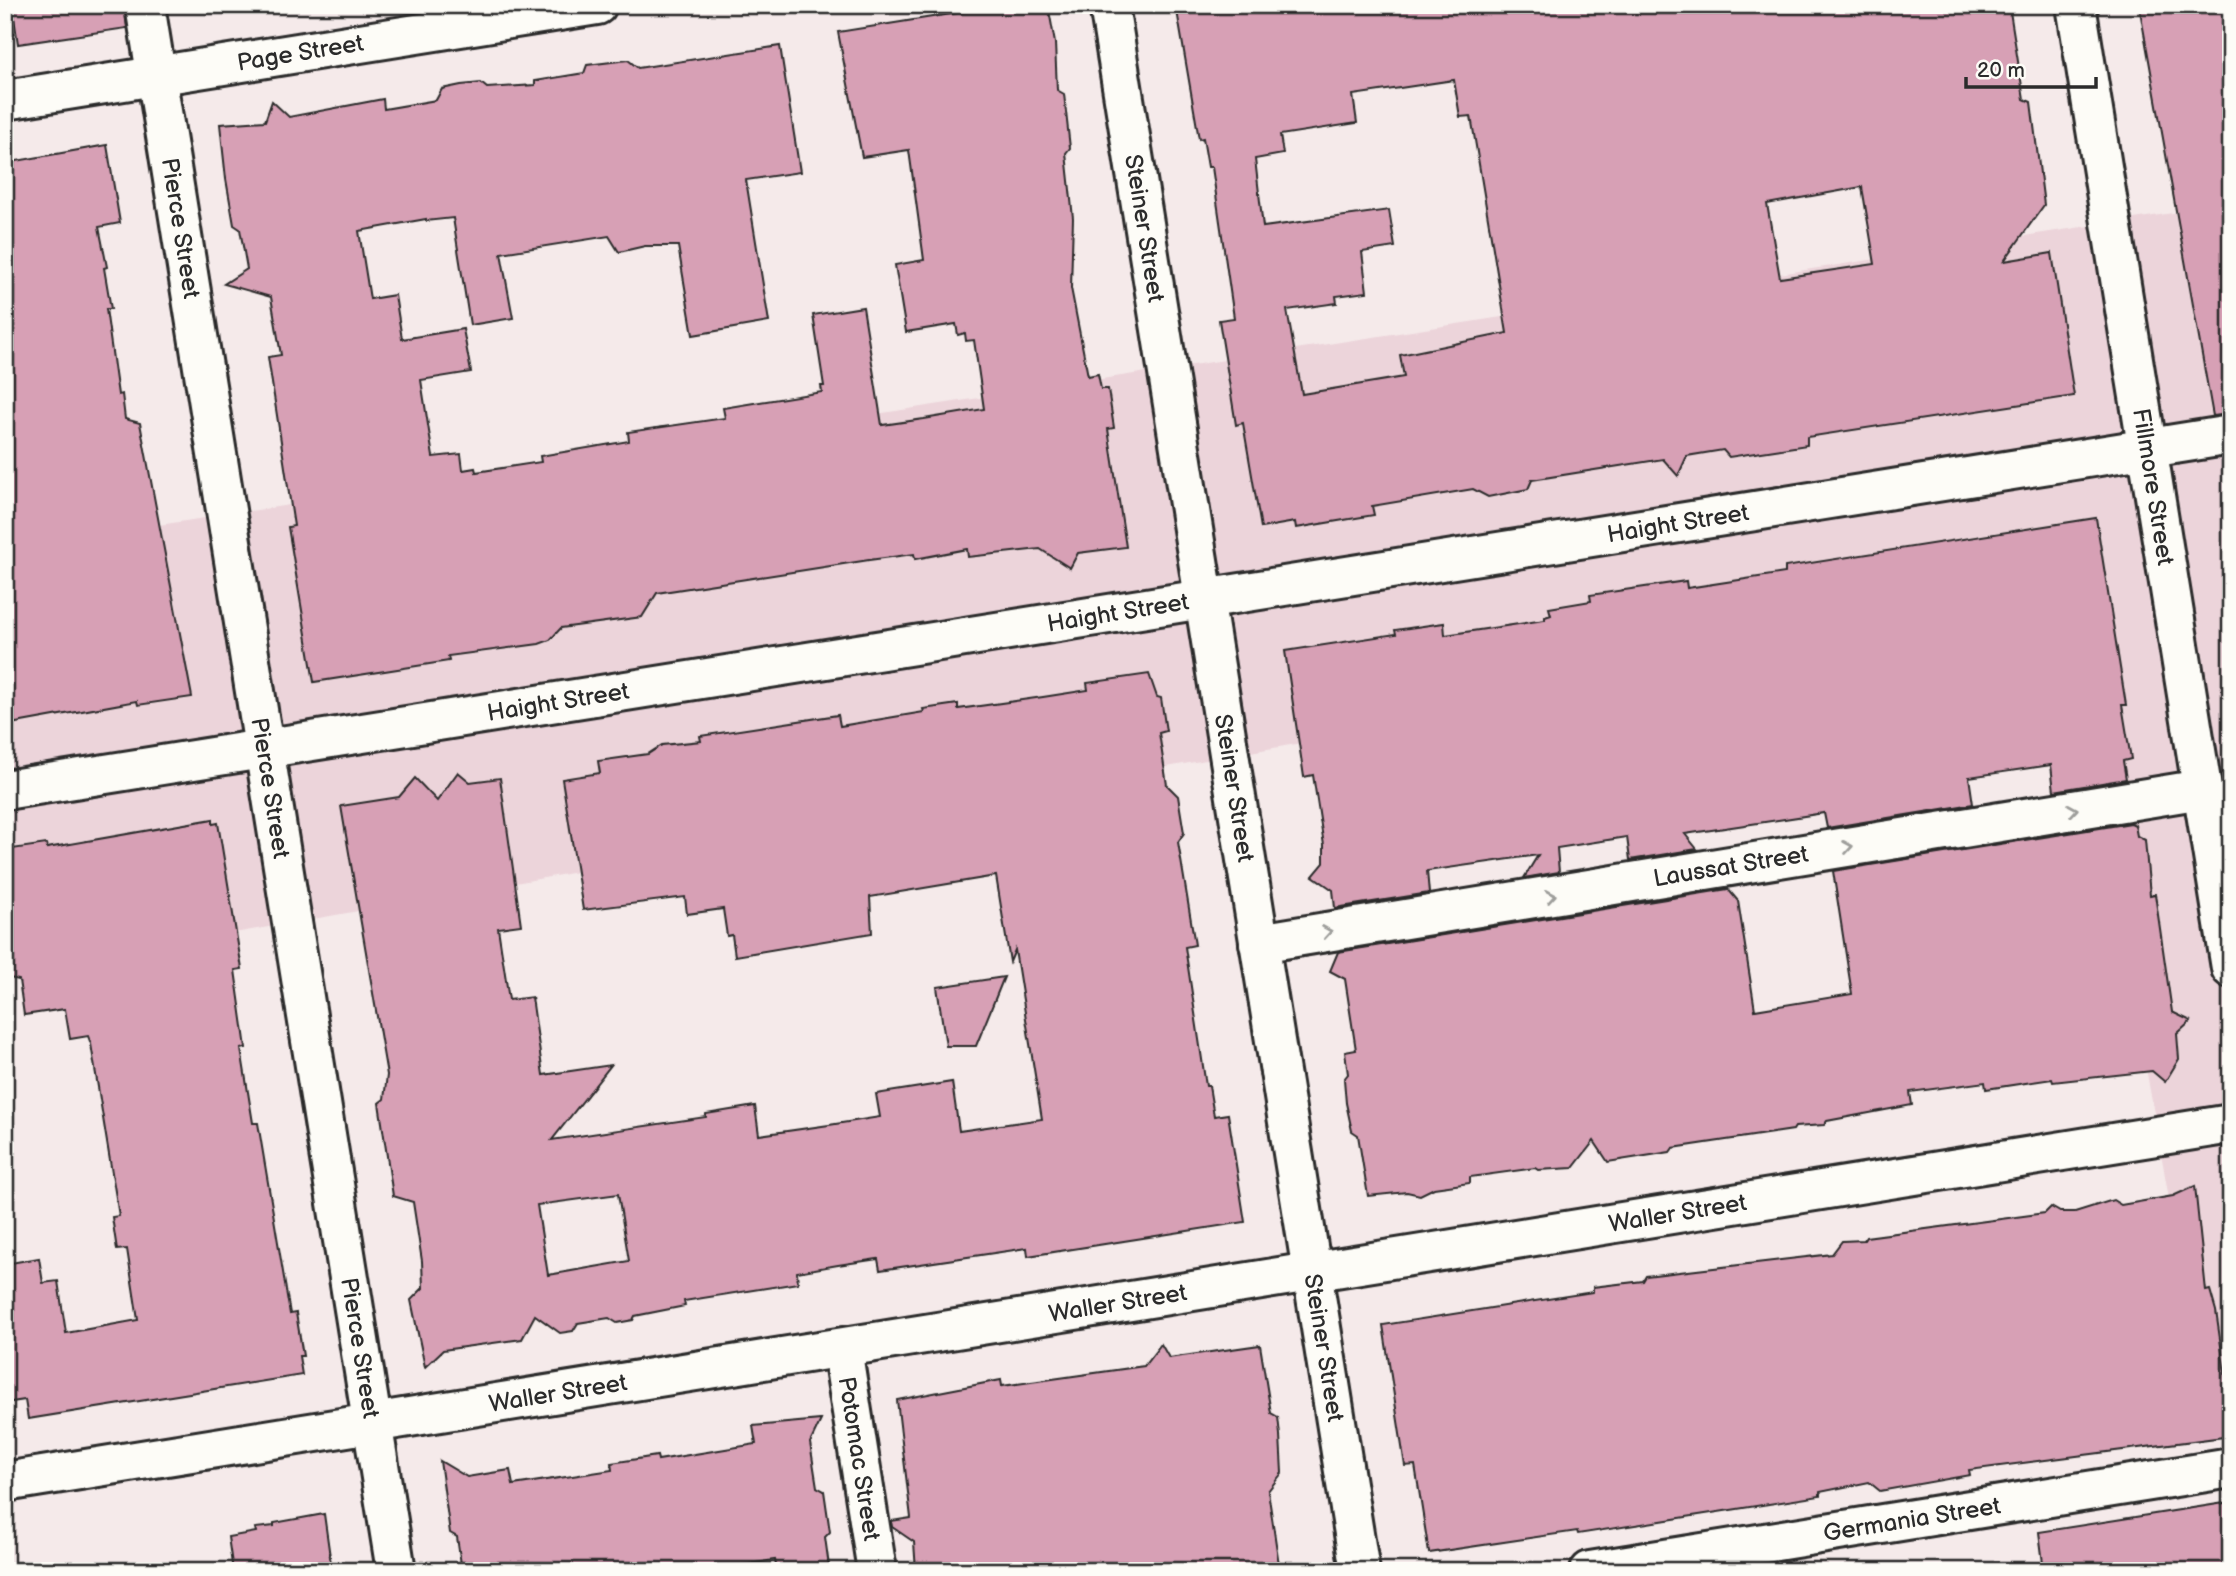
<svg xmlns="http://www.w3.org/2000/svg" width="2236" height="1576" font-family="'Balsamiq Sans',sans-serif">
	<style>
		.built { fill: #ecd4da }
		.building { fill: #d7a0b5; stroke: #2b2b2b; stroke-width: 2; fill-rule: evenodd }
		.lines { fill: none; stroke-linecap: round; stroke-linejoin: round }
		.minor-casing { stroke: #2b2b2b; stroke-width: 44 }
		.minor { stroke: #fdfcf7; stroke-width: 38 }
		.oneway { stroke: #9e9e9b }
		.labels { text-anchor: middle; stroke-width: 6; stroke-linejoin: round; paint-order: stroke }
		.street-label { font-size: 24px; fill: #2b2b2b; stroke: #fdfcf7 }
	</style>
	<rect width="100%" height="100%" fill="#f5eaea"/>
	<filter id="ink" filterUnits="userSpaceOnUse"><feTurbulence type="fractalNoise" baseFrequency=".0143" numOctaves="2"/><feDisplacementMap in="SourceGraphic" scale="14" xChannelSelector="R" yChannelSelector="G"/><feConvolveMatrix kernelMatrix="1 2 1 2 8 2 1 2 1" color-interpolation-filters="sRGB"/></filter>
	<g filter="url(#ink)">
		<!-- built -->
		<polygon class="built" points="2231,204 2231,1423 2209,1426 2065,607 5,974 5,549"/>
		<!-- building -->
		<g class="building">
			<polygon points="12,5 124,5 127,28 18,44"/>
			<polygon points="977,5 1048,5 1055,43 1057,90 1064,94 1070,148 1066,153 1073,218 1071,288 1088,376 1098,374 1101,389 1108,389 1114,428 1108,429 1126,547 1078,553 1070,568 1040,549 968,557 967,549 915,559 914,554 869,560 657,593 642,617 561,628 550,640 539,644 448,656 449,661 314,682 288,527 294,526 268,357 281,355 271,297 224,284 247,269 240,229 234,225 226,179 220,124 265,121 272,101 289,117 383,99 384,109 436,100 442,89 461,85 481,83 487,88 535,85 535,81 584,73 587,65 628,60 638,68 780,46 800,172 746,180 769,322 693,335 678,246 645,246 619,252 609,236 501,253 513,318 470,325 453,218 426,221 426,219 359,231 370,299 395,295 402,339 463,329 471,372 421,380 433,457 461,454 463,470 475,468 476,472 541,462 540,456 629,441 628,432 725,418 723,408 822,392 821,386 824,386 813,315 863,307 882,425 924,419 984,409 974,340 966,341 965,333 958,335 956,324 906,332 895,265 924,260 909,150 862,157 838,32 976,10"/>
			<path d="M1176 5H2009L2024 99 2031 102 2044 205 2004 261 2052 253 2074 396 1807 437V445L1729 457 1723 450 1687 456 1678 476 1663 459 1532 480 1528 489 1488 497 1473 489 1372 506 1374 515 1296 528 1295 522 1261 528 1243 423 1236 425 1219 320 1234 318 1212 167H1208L1203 138 1199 139ZM1454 80 1460 117 1471 116 1507 333 1400 355 1404 377 1302 394 1287 310 1337 303 1336 296 1367 292 1362 252 1395 247 1389 210 1263 227 1255 159 1283 154 1280 135 1357 123 1353 95ZM1862 187 1875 264 1780 278 1767 204Z"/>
			<polygon points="2139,5 2231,5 2231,50 2224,51 2231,88 2231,414 2213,416"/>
			<polygon points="107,145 120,223 99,227 107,267 104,268 111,309 106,309 118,395 122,394 125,419 140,423 192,697 138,705 137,701 5,725 5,163"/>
			<polygon points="2096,518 2126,705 2122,705 2131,759 2123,761 2126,779 2054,791 2051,765 1969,777 1973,804 1827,828 1824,813 1685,834 1697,849 1630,860 1627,837 1557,848 1559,872 1524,878 1538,855 1427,871 1429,893 1335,908 1333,890 1313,876 1324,863 1324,845 1313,775 1304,777 1285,651 1396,634 1395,630 1444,623 1445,635 1545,620 1545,617 1551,615 1549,608 1591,601 1590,595 1686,581 1687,588 1785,573 1785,567"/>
			<path d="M1149 674 1157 697 1161 698 1166 731 1159 733 1167 785 1178 796 1184 833 1178 842 1195 945 1185 947 1206 1086H1209L1214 1116 1228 1114 1245 1222 1028 1256 1027 1248 880 1270 878 1259 838 1265 797 1272 798 1283 684 1301 685 1306 635 1316 633 1320 617 1323 609 1318 578 1323 573 1331 560 1333 535 1315 522 1339 443 1350 425 1367 411 1300 423 1288 422 1261 413 1202 393 1196 379 1103 384 1099 387 1075 341 806 399 797 415 778 437 801 458 772 470 782 500 778 521 925 498 928 509 1000 532 997 543 1075 611 1065 552 1140 706 1117V1114L755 1106 759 1135 829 1125 880 1117 876 1094 952 1082 959 1131 1042 1119 1015 950 1010 962 996 876 870 897 872 933 735 956 732 935 727 936 723 909 687 914 685 897 583 910 562 779 600 773 598 761 648 754 662 745 701 741 700 736 838 715 840 726 924 712 923 709 958 704V709L1043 697 1088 690 1087 683ZM618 1194 629 1261 548 1275 537 1205Z"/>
			<polygon points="213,819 213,824 218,823 242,969 235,970 246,1048 241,1049 253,1123 258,1123 290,1314 296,1313 303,1356 299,1356 302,1375 28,1419 25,1400 5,1403 5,1264 39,1258 43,1283 58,1281 66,1333 138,1320 127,1249 117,1250 112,1217 119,1216 91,1044 88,1036 70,1039 65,1009 24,1015 19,980 5,977 5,850 46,844 47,848"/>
			<polygon points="2131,823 2135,825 2137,836 2145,840 2150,895 2155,894 2172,1012 2191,1021 2177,1034 2179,1059 2165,1082 2152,1071 2053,1082 2052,1079 1986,1089 1985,1082 1910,1092 1912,1105 1827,1121 1824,1125 1795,1127 1793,1130 1673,1148 1670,1152 1608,1162 1594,1141 1573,1168 1538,1170 1535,1168 1470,1177 1470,1183 1434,1188 1420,1195 1407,1192 1368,1196 1358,1135 1352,1131 1346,1103 1344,1079 1348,1074 1345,1052 1356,1050 1345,979 1330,971 1338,952 1728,889 1738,901 1755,1010 1852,994 1833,871"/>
			<polygon points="1004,977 976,1046 946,1046 937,987"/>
			<polygon points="2195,1186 2206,1291 2210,1290 2216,1311 2231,1415 2231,1436 1969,1470 1970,1475 1880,1491 1869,1482 1820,1492 1820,1496 1578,1534 1577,1531 1429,1553 1415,1465 1405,1466 1383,1325 1593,1292 1593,1287 1643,1281 1646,1276 1832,1254 1842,1241 1864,1240 1866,1237 2045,1213 2051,1207 2060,1212 2075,1212 2113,1200 2121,1205 2173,1196"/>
			<polygon points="1161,1344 1169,1358 1260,1345 1271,1413 1278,1417 1280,1435 1282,1473 1268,1491 1280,1571 916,1571 914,1542 892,1527 891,1521 911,1518 897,1400 1001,1380 1002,1386 1144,1366"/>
			<polygon points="821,1420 810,1443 817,1487 824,1491 830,1532 825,1537 829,1566 777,1571 775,1560 701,1571 462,1571 457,1537 450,1533 440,1461 467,1477 510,1470 513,1485 612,1470 611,1463 657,1456 658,1460 756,1444 753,1426"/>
			<polygon points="2231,1502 2231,1571 2044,1571 2039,1532"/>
			<polygon points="324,1514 332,1571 233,1571 228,1537 256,1532 255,1528 274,1526 274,1523"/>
		</g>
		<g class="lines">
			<defs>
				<g id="minor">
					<path id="s1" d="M145 5 396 1571"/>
					<path id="s2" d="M1109 5 1360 1571"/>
					<path id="s3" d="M2076 5 2231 968"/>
					<path id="s4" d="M5 100 597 5"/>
					<path id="s5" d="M5 790 2231 435"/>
					<path id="s6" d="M1259 943 2202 789"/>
					<path id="s7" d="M842 1348 877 1571"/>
					<path id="s8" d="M5 1482 2231 1124"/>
					<path id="s9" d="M1590 1571 2231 1468"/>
				</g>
			</defs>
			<!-- minor casing -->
			<use href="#minor" class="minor-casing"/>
			<!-- minor -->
			<use href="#minor" class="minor"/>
		</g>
		<!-- one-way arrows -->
		<defs><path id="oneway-chevron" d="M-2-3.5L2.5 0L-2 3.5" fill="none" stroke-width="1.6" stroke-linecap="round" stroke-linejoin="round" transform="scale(1.75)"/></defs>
		<g class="oneway">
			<use href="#oneway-chevron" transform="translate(2073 810) rotate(-9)"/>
			<use href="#oneway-chevron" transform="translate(1848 847) rotate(-9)"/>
			<use href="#oneway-chevron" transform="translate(1551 896) rotate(-9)"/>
			<use href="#oneway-chevron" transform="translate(1327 932) rotate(-9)"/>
		</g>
	</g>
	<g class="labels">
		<!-- street labels -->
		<g class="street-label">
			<text dy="8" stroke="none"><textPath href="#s4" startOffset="299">Page Street</textPath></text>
			<text dy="8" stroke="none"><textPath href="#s1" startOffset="226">Pierce Street</textPath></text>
			<text dy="8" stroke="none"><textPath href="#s2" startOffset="226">Steiner Street</textPath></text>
			<text dy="8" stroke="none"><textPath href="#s3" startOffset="488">Fillmore Street</textPath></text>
			<text dy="8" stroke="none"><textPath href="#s5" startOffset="1694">Haight Street</textPath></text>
			<text dy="8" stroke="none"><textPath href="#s5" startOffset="1127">Haight Street</textPath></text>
			<text dy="8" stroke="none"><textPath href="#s5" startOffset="560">Haight Street</textPath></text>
			<text dy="8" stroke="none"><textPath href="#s1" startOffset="793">Pierce Street</textPath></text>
			<text dy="8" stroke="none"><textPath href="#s2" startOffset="793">Steiner Street</textPath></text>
			<text dy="8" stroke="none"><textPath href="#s6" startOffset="478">Laussat Street</textPath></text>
			<text dy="8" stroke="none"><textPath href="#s8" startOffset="1694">Waller Street</textPath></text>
			<text dy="8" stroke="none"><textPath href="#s8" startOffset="1127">Waller Street</textPath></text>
			<text dy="8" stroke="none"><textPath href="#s1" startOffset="1360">Pierce Street</textPath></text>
			<text dy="8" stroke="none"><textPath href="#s2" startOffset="1360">Steiner Street</textPath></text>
			<text dy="8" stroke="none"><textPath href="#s8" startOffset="560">Waller Street</textPath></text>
			<text dy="8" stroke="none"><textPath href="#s7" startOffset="112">Potomac Street</textPath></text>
			<text dy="8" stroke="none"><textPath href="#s9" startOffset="326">Germania Street</textPath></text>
		</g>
	</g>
	<!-- margin -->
	<rect width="2236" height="1576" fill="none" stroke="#fdfcf7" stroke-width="28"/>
	<rect x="14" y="14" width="2208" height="1548" fill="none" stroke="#2b2b2b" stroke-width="2.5" filter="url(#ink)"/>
	<!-- scale -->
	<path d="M1966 77v10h130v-10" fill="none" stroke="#2b2b2b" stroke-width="3.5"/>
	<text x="1977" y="77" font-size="21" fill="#2b2b2b" stroke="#fdfcf7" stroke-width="5" paint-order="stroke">20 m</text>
</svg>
